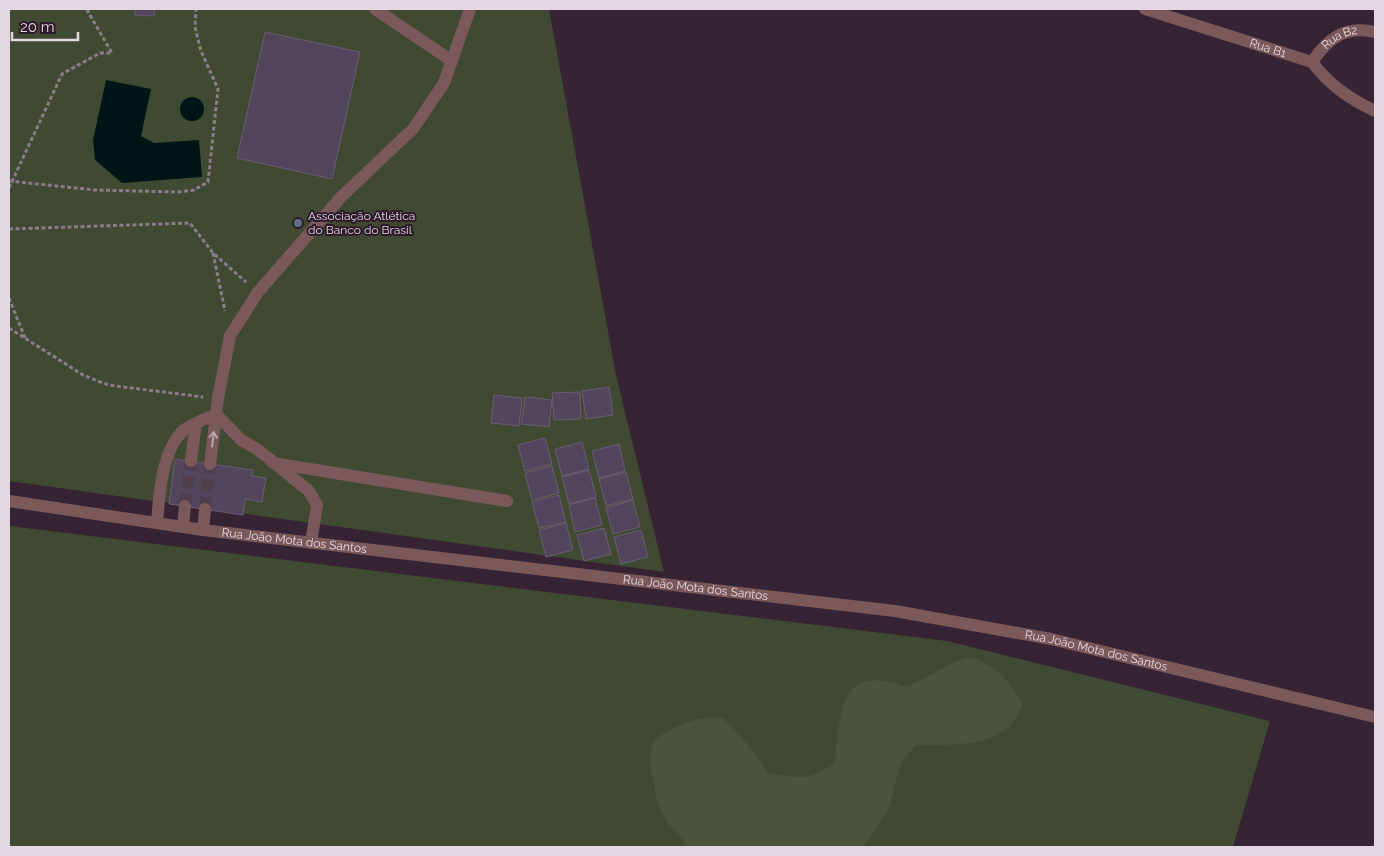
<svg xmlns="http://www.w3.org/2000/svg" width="1384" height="856" font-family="Raleway,sans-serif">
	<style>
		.green { fill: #404932 }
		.forest { fill: #4b543b }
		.water { fill: #001516 }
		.building { fill: #53455b; stroke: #6b5d74 }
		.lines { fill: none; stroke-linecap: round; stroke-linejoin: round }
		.minor-tunnel { stroke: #503e4e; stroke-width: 12; stroke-dasharray: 12 6; stroke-linecap: butt }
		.path { stroke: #8c7b8a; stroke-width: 3; stroke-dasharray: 4 2.5; stroke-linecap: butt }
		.minor { stroke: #7b595a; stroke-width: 12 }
		.oneway { stroke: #baa5ac }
		.service-dot { fill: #5c6f8a; stroke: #2c192a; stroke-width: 2 }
		.labels { text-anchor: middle; stroke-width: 4; stroke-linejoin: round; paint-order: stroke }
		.street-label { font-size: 12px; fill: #e4d7e2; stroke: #2c192a }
		.poi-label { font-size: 12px; fill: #e4d7e2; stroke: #2c192a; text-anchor: start }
	</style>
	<rect width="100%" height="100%" fill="#362334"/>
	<!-- green -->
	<g class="green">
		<polygon points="9,9 549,9 616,375 664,572 9,481"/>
		<polygon points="9,526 947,641 1270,721 1233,847 9,847"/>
	</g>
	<!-- forest -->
	<path class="forest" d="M971 657C1000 668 1008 679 1023 705 1018 712 1014 723 1008 728 985 747 943 745 916 745L901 763 888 810 863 847H687L682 839 668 824 658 804 649 760 655 739C679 723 693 718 722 717L740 735 768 772C799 778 808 782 835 763 841 710 838 663 907 687 931 676 946 663 971 657Z"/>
	<!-- water -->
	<g class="water">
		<polygon points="106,80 151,89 141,136 154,143 199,140 202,177 122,183 95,160 93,140"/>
		<circle cx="192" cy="109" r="12"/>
	</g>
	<!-- building -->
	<g class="building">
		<polygon points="135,9 155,9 154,16 135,15"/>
		<polygon points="265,32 360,52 332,179 237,158"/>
		<polygon points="609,387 613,415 586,419 582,391"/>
		<polygon points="580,392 581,419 554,420 552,393"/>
		<polygon points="494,395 522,398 519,426 491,423"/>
		<polygon points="525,397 552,400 549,427 521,424"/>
		<polygon points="545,438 552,464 525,471 518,445"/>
		<polygon points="582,442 589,469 562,476 555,449"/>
		<polygon points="619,444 625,471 599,478 592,451"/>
		<polygon points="175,459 253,470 252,476 266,478 262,502 245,499 243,515 169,504"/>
		<polygon points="552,466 559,493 532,500 525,473"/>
		<polygon points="589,470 596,497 569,504 562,477"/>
		<polygon points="626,472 633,499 606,506 599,479"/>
		<polygon points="559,495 566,522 539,528 532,502"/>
		<polygon points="595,498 602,525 575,532 569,505"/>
		<polygon points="633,500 640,527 613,534 606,508"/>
		<polygon points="566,523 573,550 546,557 539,530"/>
		<polygon points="604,528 611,554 584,561 577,535"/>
		<polygon points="641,530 648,557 621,564 614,537"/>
	</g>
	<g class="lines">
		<!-- minor-tunnel -->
		<g class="minor-tunnel">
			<polyline points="185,506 191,461"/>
			<polyline points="205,509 210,464"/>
		</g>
		<!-- path -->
		<g class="path">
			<polyline points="9,181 95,190 177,192 194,190 208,182 218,89 201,51 195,27 196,9"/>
			<polyline points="9,188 62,74 100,53 112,53 87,10"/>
			<polyline points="9,229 190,223 213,253 246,282"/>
			<polyline points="213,253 225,311"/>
			<polyline points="9,298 25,338"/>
			<polyline points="9,328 83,375 108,385 203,397"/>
		</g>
		<!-- minor -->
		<g class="minor">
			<polyline points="375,9 452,61"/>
			<path id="s1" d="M1145 9 1312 62C1329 85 1350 99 1375 111"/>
			<path id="s2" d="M1312 62C1328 38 1346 25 1375 32"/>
			<polyline points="216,414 241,440 257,449 309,491 317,505 311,543"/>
			<polyline points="191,461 196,423"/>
			<polyline points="273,463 507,501"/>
			<polyline points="210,464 218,398 230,336 258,292 342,196 413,129 444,83 470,9"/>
			<path id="s3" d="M9 501 203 530 895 611 1051 639 1375 717"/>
			<path d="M157 523C159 496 162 449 184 430 193 423 206 419 216 414"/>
			<polyline points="183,527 185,506"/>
			<polyline points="203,530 205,509"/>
		</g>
	</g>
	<!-- one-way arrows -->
	<defs><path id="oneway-shaft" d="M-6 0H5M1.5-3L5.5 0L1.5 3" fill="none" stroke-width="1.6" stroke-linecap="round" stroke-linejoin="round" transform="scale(1.25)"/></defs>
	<use class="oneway" href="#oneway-shaft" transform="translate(213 439) rotate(-83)"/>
	<!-- markers -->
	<circle class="service-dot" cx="298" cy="223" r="5"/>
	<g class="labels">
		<!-- street labels -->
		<g class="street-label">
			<text dy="4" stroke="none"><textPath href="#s2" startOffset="38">Rua B2</textPath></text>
			<text dy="4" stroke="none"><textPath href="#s1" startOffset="129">Rua B1</textPath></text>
			<text dy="4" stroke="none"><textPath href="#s3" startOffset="288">Rua João Mota dos Santos</textPath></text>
			<text dy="4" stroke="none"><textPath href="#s3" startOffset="692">Rua João Mota dos Santos</textPath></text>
			<text dy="4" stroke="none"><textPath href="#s3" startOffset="1098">Rua João Mota dos Santos</textPath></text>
		</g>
		<!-- poi labels -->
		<g class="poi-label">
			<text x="308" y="220">Associação Atlética<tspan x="308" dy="14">do Banco do Brasil</tspan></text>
		</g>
	</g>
	<!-- border -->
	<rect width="1384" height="856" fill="none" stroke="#e4d7e2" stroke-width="20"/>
	<!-- scale -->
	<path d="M12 32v8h66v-8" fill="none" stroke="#e4d7e2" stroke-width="2.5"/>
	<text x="20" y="32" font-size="15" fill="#e4d7e2" stroke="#2c192a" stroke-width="4" paint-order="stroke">20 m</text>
</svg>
